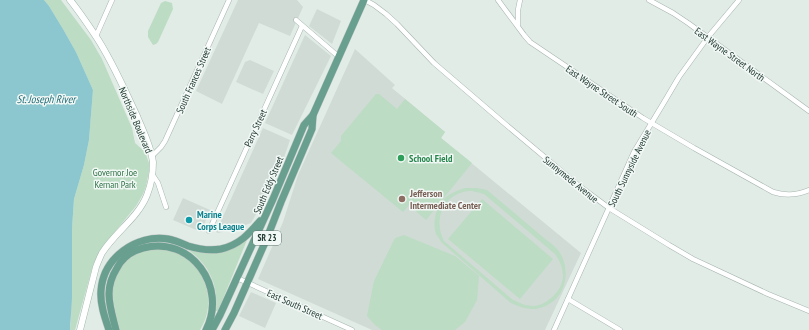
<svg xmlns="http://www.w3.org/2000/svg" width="809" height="330" font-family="'PT Sans Narrow',sans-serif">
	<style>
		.built { fill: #d0dbd6 }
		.green { fill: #bcdcc3; fill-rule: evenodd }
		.water { fill: #8cc7cf }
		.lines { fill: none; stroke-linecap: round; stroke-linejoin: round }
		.street-casing { stroke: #a5b4ae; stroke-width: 5.5 }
		.secondary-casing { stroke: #a1b7ae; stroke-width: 7 }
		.primary-casing { stroke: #c1c8c6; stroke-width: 8 }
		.street { stroke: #fff; stroke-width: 4.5 }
		.secondary { stroke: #fff; stroke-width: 6 }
		.primary { stroke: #689f8f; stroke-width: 7 }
		.leisure-dot { fill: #2e9e5b; stroke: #f2f8f5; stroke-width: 1.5 }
		.education-dot { fill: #8d6e63; stroke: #f2f8f5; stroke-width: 1.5 }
		.culture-dot { fill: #0f9aa8; stroke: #f2f8f5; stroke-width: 1.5 }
		.labels { text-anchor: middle; stroke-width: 3; stroke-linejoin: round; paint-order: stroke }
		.shield { fill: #f2f8f5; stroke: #61746e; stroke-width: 1 }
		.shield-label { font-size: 9px; font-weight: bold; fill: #233c34 }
		.street-label { font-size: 10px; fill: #233c34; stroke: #f2f8f5 }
		.leisure-label { font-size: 10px; font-weight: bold; fill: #27864d; stroke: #f2f8f5; text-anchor: start }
		.park-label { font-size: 10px; fill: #2e7146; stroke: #f2f8f5 }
		.education-label { font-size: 10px; font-weight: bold; fill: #785e54; stroke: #f2f8f5; text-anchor: start }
		.culture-label { font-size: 10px; font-weight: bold; fill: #0d838f; stroke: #f2f8f5; text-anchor: start }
		.water-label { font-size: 11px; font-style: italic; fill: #1f6a76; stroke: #f2f8f5 }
	</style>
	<rect width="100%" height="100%" fill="#e2ece7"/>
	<!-- built -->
	<g class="built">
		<polygon points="238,0 297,0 303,7 290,36 259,23 222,104 196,91"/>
		<polygon points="317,9 341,21 332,44 309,26"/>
		<polygon points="305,35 331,56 292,135 265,123"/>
		<polygon points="355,49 395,85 392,88 445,132 441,138 581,253 545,330 372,330 258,279 283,222 298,175"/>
		<polygon points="250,60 274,71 263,94 236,82 245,62"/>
		<polygon points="263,128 290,140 285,155 263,202 251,223 231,230 218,233 216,232"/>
		<polygon points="183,198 210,210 201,232 173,220"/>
		<polygon points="251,292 276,303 265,328 239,316"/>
	</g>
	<!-- green -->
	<g class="green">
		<polygon points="44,0 61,0 91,40 102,59 132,128 135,143 145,152 149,163 149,171 146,186 143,194 136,206 100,250 93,265 75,330 70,330 71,322 72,229 74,199 84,165 89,140 93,90 76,52 63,29 49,6"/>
		<polygon points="165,1 172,3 173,9 158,42 156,44 153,45 148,37 148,31 161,3"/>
		<polygon points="376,94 379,94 397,109 405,99 445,132 441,138 472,163 426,220 409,205 403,212 331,153 341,141 341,136"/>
		<path d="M465 188H477L487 190C504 204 520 218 537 232 543 238 552 243 558 250 570 265 568 292 551 303 537 312 526 310 511 303L441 242C440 239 437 236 436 234 432 222 436 206 445 198 450 193 459 190 465 188ZM472 191 484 194 555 254C560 261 563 268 563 277 562 291 547 305 534 306 526 306 520 303 513 300L444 241C434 222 441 198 463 192 466 191 469 191 472 191Z"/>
		<polygon points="482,199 553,259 520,299 448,239"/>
		<polygon points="404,235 455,256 479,276 477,300 465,322 455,330 382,330 375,325 367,316 374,281 395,238"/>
		<path d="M247 240 218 311H216C219 284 208 262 185 248L199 251Z"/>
		<path d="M164 249C171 251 178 253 184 257 202 268 212 292 207 313 206 319 203 324 200 330H120C114 306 105 280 127 261 132 256 139 252 146 251 151 249 158 249 164 249Z"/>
	</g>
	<!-- water -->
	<polygon class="water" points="0,0 44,0 49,6 63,29 76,52 93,90 89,140 84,165 74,199 72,229 72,298 70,330 0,330"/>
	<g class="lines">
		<defs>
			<g id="street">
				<polyline points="365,0 374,5 386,14 397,24 434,63 504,123 578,185 609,208 669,245 693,259 768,294 809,311"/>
				<path d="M498 0 524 35 530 42 643 118 694 148 773 192C786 196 796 195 809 190"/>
				<polyline points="649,0 673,13 688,23 809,111"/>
				<polyline points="296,20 339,57"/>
				<polyline points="518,26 518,10 520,0"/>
				<polyline points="96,36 112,0"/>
				<polyline points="152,156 161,147 165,141 229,0"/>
				<polyline points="152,174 158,183 166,207"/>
				<polyline points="209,231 302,26"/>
				<polyline points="237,278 352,330"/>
				<polyline points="568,299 620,330"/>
				<polyline points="554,330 634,152 663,104 679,77 708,37 739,0"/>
			</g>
			<path id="secondary" d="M70 0C79 11 87 23 95 35 112 60 124 89 137 116 143 131 151 146 153 162 153 173 151 185 147 195 138 218 115 232 102 253 100 257 98 262 96 267L80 330"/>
			<g id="primary">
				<path d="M109 330C105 318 100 304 101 291 103 258 136 234 168 239 175 240 181 243 188 246 198 249 210 251 221 249 239 245 249 234 260 221"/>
				<path d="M116 330C113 318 109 306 109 294 109 285 112 276 117 268 122 258 132 251 143 248 191 235 228 287 206 330"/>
				<polyline points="212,330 220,315 273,199 304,125 313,115 364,0"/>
				<polyline points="225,330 234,313 267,238 281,202 312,129 313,115"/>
			</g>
		</defs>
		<!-- street casing -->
		<use href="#street" class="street-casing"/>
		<!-- secondary casing -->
		<use href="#secondary" class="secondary-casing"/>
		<!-- primary casing -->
		<use href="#primary" class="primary-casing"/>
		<!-- street -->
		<use href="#street" class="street"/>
		<!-- secondary -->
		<use href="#secondary" class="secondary"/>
		<!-- primary -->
		<use href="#primary" class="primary"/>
	</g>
	<!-- markers -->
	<circle class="leisure-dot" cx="401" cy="158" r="4"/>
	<circle class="education-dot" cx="402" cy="199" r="4"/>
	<circle class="culture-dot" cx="189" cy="220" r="4"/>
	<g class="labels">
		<!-- shield labels -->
		<rect class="shield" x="253" y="231" width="28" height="14" rx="3"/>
		<g class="shield-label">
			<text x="267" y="241">SR 23</text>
		</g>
		<!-- street labels -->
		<g class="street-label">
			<text transform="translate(730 54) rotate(36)" y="4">East Wayne Street North</text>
			<text transform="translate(193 80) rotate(-66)" y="4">South Frances Street</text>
			<text transform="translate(602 91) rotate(34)" y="4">East Wayne Street South</text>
			<text transform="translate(136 120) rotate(67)" y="4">Northside Boulevard</text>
			<text transform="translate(255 128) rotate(-65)" y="4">Parry Street</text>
			<text transform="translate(629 168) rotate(-64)" y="4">South Sunnyside Avenue</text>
			<text transform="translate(571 179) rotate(39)" y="4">Sunnymede Avenue</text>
			<text transform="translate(268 185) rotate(-67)" y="4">South Eddy Street</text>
			<text transform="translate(295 304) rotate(24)" y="4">East South Street</text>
		</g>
		<!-- leisure labels -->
		<g class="leisure-label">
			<text x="409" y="162">School Field</text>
		</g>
		<!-- park labels -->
		<g class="park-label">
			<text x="115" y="176">Governor Joe<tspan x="115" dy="12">Kernan Park</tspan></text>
		</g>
		<!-- education labels -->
		<g class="education-label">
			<text x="410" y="197">Jefferson<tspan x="410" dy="12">Intermediate Center</tspan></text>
		</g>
		<!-- culture labels -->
		<g class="culture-label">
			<text x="197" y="218">Marine<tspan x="197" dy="12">Corps League</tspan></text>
		</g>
		<!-- water labels -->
		<g class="water-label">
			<text x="46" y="103">St. Joseph River</text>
		</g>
	</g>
</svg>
